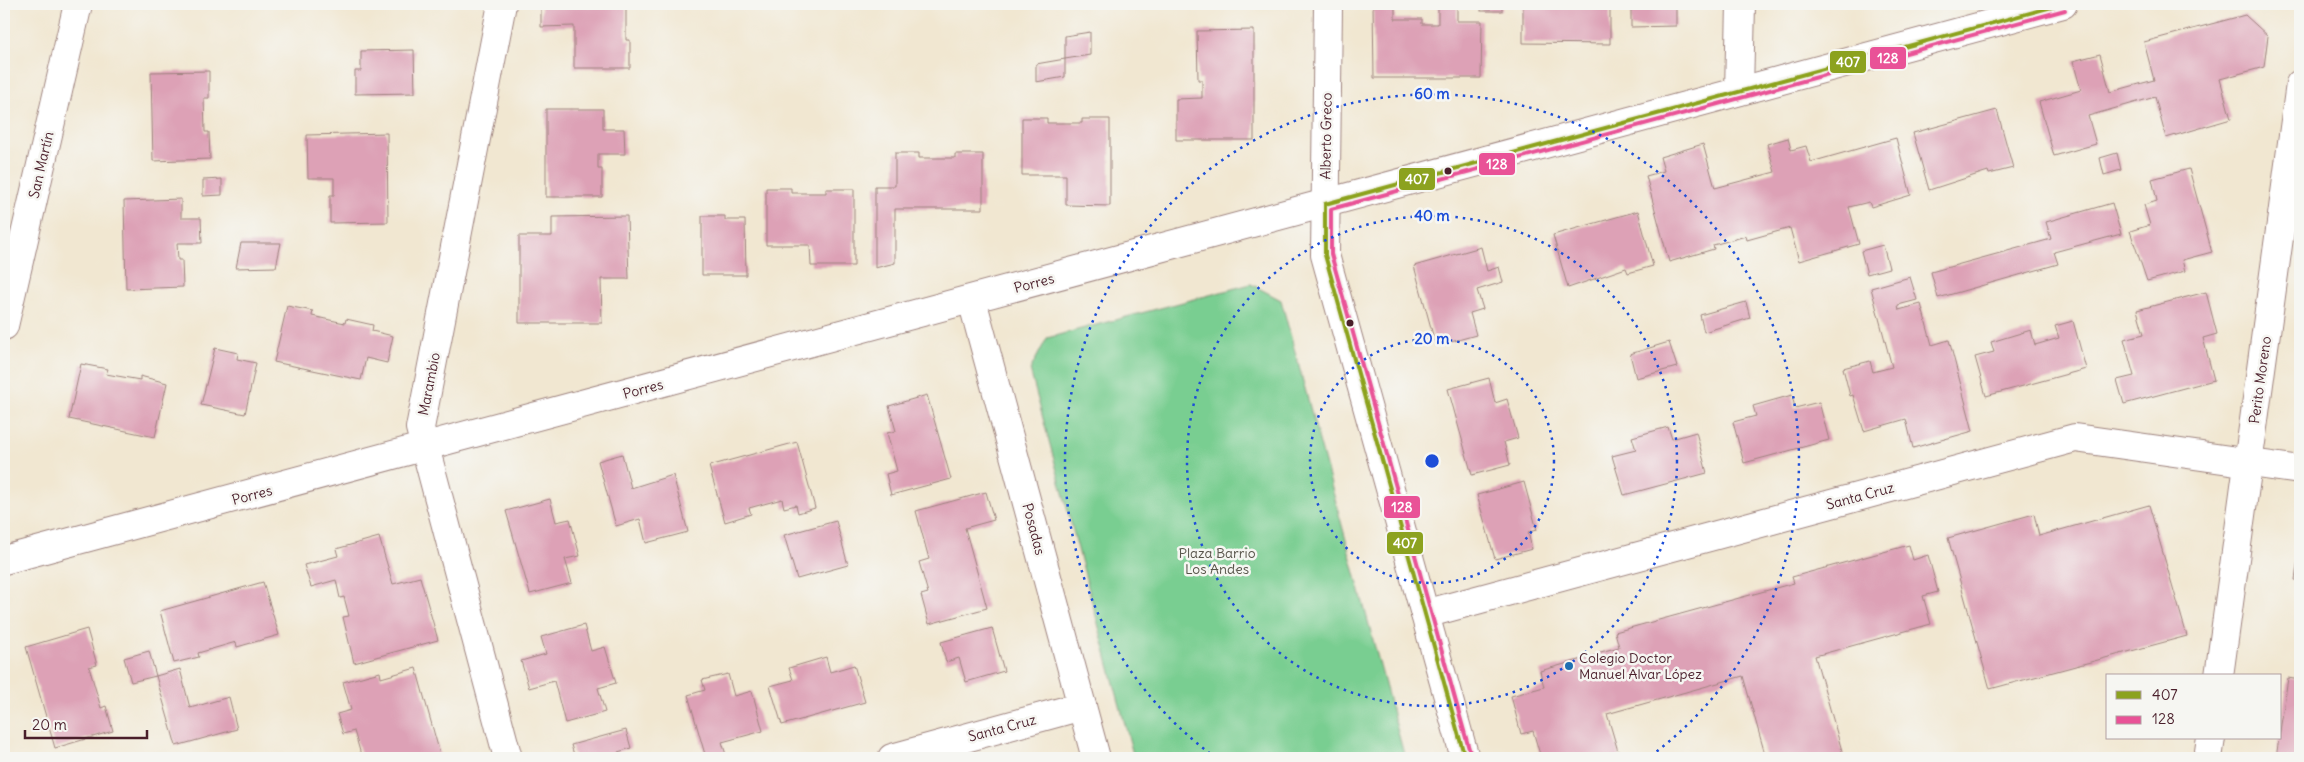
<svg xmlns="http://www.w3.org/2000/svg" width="2304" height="762" font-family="Delius,sans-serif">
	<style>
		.green { fill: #79ce91; stroke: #62765e }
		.building { fill: #dda1b6 }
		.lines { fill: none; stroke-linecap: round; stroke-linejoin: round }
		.minor-casing { stroke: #9e837e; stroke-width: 30 }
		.minor { stroke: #fff; stroke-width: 28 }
		.bus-1-casing { stroke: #f6f6f2; stroke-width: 8 }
		.bus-2-casing { stroke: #f6f6f2; stroke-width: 8 }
		.bus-1 { stroke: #8ca21f; stroke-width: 4 }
		.bus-2 { stroke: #e95297; stroke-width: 4 }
		.ring { fill: none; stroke: #1d4ed8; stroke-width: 2.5; stroke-dasharray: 2.5 5 }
		.bus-dot { fill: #4a1f2b; stroke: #f6f6f2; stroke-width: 2 }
		.poi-dot { fill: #1f6fb2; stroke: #f6f6f2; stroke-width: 2 }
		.labels { text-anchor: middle; stroke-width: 5; stroke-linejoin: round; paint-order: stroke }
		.street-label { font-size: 14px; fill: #4a1f2b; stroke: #f6f6f2 }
		.park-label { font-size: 14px; fill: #58544a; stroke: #f6f6f2 }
		.poi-label { font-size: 14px; fill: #4a1f2b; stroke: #f6f6f2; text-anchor: start }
		.centre { fill: #1d4ed8; stroke: #f6f6f2; stroke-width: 2.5 }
		.ring-label { font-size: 15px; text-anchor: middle; font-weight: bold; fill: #1d4ed8; stroke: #f6f6f2; stroke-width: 5; stroke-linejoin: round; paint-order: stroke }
		.line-badge { stroke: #f6f6f2; stroke-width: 2 }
		.badge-label { font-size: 14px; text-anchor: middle; font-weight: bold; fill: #fff }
	</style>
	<rect width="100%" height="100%" fill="#f6f6f2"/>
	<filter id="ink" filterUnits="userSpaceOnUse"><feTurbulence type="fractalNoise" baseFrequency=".02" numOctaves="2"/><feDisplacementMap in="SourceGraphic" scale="10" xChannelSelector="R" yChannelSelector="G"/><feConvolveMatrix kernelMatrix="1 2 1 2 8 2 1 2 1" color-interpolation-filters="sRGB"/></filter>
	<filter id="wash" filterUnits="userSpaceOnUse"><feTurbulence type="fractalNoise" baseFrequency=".0096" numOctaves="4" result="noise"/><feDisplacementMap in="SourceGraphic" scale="20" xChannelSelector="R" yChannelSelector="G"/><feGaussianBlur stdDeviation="1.12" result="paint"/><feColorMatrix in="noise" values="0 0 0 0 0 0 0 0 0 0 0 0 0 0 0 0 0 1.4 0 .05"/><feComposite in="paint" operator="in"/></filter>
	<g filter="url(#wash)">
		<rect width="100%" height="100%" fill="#f1e7d1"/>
		<!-- green -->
		<polygon class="green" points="1251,284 1281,300 1405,758 1134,758 1030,370 1047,338"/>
		<g id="blocks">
			<!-- building -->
			<g class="building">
				<polygon points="541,4 626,4 626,40 630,40 630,68 574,68 574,26 541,27"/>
				<rect x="831" y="4" width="20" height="3"/>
				<polygon points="1373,4 1395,4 1395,19 1422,19 1422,24 1438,24 1438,4 1457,4 1457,21 1482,21 1481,78 1374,78"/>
				<rect x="1481" y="4" width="21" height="7"/>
				<polygon points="1523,4 1610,4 1610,44 1523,43"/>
				<polygon points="1631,4 1676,4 1676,26 1631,27"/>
				<polygon points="2245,15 2268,36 2264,67 2220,79 2231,119 2166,138 2155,97 2088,116 2096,144 2054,156 2039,102 2081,90 2073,61 2100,54 2110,92 2154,80 2144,42"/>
				<polygon points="1254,30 1254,140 1176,140 1176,99 1202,98 1202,80 1198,80 1197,31"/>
				<polygon points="1090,32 1090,55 1065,59 1065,77 1036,82 1036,64 1065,59 1065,36"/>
				<polygon points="414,50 415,93 355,94 355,71 361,71 361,51"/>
				<polygon points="209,71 209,98 204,98 205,132 209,132 210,159 153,161 151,72"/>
				<polygon points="546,109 603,109 603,129 624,129 625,154 598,154 598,169 602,169 602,197 546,197"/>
				<polygon points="1997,110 2013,168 1989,174 1988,171 1929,190 1913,133"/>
				<polygon points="1022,118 1047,118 1047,123 1082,123 1082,119 1110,119 1110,206 1066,205 1066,175 1022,175"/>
				<polygon points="387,133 388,222 330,223 330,195 334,195 334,178 308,178 307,135"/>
				<polygon points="1788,138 1791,150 1806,146 1811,162 1896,138 1911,195 1871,207 1869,202 1849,207 1859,244 1799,261 1790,228 1747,240 1746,236 1713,245 1714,249 1669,262 1646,176 1664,171 1660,157 1703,144 1715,188 1775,172 1767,144"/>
				<polygon points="895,153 919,153 919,158 955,158 955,154 983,154 983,209 895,209 895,263 875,268 875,186 895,186"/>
				<polygon points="2117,153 2121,170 2104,175 2100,158"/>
				<polygon points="2189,169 2212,252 2182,260 2185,271 2147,281 2130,231 2150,225 2144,205 2157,201 2152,179"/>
				<polygon points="222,179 222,195 203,196 203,180"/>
				<polygon points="766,188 791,188 791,193 826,193 826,189 854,189 854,266 811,266 810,245 766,245"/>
				<polygon points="181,199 181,218 201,218 202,243 177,243 178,260 182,260 183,287 126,289 124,201"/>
				<polygon points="2112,203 2121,234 2054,252 2058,264 1938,298 1931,272 2051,239 2046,222"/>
				<polygon points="1638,211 1653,266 1628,273 1626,268 1568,288 1553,235"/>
				<polygon points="627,216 629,279 601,279 602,323 519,323 519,236 552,236 552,217"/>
				<polygon points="702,216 725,216 725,220 745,220 746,275 702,275"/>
				<polygon points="241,243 281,243 276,267 236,268"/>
				<polygon points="1883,245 1889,268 1867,274 1861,251"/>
				<polygon points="1481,247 1487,271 1499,267 1503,282 1477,290 1483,309 1470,313 1476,335 1436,346 1414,266"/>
				<polygon points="1910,277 1917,300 1898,305 1899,310 1921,304 1932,345 1949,340 1973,431 1913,448 1906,419 1864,431 1853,395 1850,396 1843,368 1870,361 1873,372 1892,367 1871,288"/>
				<polygon points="2206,292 2217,334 2203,338 2214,380 2124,404 2117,380 2134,376 2124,339 2144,334 2137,310"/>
				<polygon points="1746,302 1750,318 1704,332 1700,315"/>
				<polygon points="287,306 313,311 312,316 330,320 345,323 346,319 373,325 372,331 393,336 387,363 366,358 361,380 274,362"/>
				<polygon points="2073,321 2086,369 1986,396 1975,357 1994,352 1991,342 2031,330 2035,345 2059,338 2055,326"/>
				<polygon points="1669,342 1677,367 1636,378 1630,354"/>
				<polygon points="215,348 238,353 237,359 256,363 245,414 201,405"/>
				<polygon points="81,364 108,369 106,374 140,380 140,376 167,383 155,437 69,419"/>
				<polygon points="1489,378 1495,403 1507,399 1518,438 1504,442 1510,465 1472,475 1448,389"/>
				<polygon points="927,395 951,479 891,495 886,474 897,471 887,433 896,431 889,406"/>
				<polygon points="1792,395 1795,408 1819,402 1829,440 1744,463 1733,422 1756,416 1753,406"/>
				<polygon points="1668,427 1672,439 1696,432 1707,473 1624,495 1612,456 1636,450 1632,437"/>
				<polygon points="797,442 815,508 798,513 796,505 784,508 782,499 749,508 751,514 725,522 709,466"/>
				<polygon points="622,454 631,488 673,475 688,532 646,543 640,519 616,526 598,461"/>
				<polygon points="1524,482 1537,530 1528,532 1532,549 1495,559 1477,495"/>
				<polygon points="986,492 994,520 965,528 987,608 929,624 921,595 928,593 919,562 929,559 916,511"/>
				<polygon points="550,499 556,522 570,519 580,556 565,559 572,583 530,594 506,511"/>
				<polygon points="2149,505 2187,636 1990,689 1948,538 2034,514 2039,536"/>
				<polygon points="836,521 848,565 797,579 784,535"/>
				<polygon points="379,537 393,584 420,577 438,640 354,663 343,617 349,616 344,597 340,598 336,580 311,587 304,565 338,556 336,549"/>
				<polygon points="1909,545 1913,560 1928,555 1938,592 1923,596 1931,624 1815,656 1844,758 1766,758 1743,676 1607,714 1620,758 1541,758 1533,731 1521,734 1511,696 1544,687 1540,671 1597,655 1597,653 1619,647 1615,632 1794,583 1792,577"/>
				<polygon points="2299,552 2300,552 2300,581 2295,580"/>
				<polygon points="263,582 279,635 237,647 236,642 198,653 199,657 174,663 160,611"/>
				<polygon points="584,625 591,651 605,647 616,683 598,688 605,712 565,723 554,681 529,688 521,661 546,654 541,637"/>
				<polygon points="992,628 1004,671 966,682 959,658 946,662 941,642"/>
				<polygon points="87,629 97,665 89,667 101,708 106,706 113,731 55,748 26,647"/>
				<polygon points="149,651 156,676 180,669 190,708 229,697 237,729 176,746 156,676 131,682 124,658"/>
				<polygon points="826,657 830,672 854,665 865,702 782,725 770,686 793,680 789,668"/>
				<polygon points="416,668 440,754 426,758 371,758 370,756 362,758 354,731 343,734 337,714 351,710 343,682 380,672 381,678"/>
				<polygon points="728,674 734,696 752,691 763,731 722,742 727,758 706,758 688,695 705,690 702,680"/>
				<polygon points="2288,678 2300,680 2300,758 2276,758"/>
				<polygon points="626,730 631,748 618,752 620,758 575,758 571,745"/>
			</g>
		</g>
	</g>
	<g filter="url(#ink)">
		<use href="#blocks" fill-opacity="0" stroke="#9e837e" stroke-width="1"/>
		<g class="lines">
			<defs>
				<g id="minor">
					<polyline points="502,4 420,428 508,758"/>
					<polyline points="1328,4 1325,255 1465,758"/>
					<polyline points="1739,91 1741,4"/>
					<polyline points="972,300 1096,758"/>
					<polyline points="4,326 78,4"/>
					<polyline points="4,560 2063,4"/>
					<polyline points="1425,614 2075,438 2300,470"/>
					<polyline points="2219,676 2300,84"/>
					<polyline points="892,758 1082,706"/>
					<polyline points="2208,758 2211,738"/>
				</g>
			</defs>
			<!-- minor casing -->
			<use href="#minor" class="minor-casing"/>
			<!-- minor -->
			<use href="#minor" class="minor"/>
			<defs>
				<polyline id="bus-1" points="1465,758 1325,255 1325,204 2063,4"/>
				<polyline id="bus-2" points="1471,756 1331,254 1331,209 2065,10"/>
			</defs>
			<!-- bus-1 casing -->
			<use href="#bus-1" class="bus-1-casing"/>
			<!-- bus-2 casing -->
			<use href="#bus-2" class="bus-2-casing"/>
			<!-- bus-1 -->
			<use href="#bus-1" class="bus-1"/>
			<!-- bus-2 -->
			<use href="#bus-2" class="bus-2"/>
		</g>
	</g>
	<!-- distance rings -->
	<g class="ring">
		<circle cx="1432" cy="461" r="122"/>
		<circle cx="1432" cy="461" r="245"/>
		<path d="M1216 758A367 367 0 1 1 1648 758"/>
	</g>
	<!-- markers -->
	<g class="bus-dot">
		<circle cx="1448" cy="171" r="4.5"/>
		<circle cx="1350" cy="323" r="4.5"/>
	</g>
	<circle class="poi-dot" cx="1569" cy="666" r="5"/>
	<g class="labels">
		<!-- street labels -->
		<g class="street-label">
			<text transform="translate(1326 136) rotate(-89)" y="5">Alberto Greco</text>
			<text transform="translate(41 165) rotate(-77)" y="5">San Martín</text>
			<text transform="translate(1034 283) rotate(-15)" y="5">Porres</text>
			<text transform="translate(2260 380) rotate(-82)" y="5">Perito Moreno</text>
			<text transform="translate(429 384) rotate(-79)" y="5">Marambio</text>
			<text transform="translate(643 389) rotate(-15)" y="5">Porres</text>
			<text transform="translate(252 495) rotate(-15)" y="5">Porres</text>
			<text transform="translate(1860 496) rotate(-15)" y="5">Santa Cruz</text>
			<text transform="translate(1034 529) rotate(75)" y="5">Posadas</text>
			<text transform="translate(1002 728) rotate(-15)" y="5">Santa Cruz</text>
		</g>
		<!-- park labels -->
		<g class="park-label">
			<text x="1217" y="558">Plaza Barrio<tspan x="1217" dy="16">Los Andes</tspan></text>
		</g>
		<!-- poi labels -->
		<g class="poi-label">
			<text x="1579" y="663">Colegio Doctor<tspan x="1579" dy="16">Manuel Alvar López</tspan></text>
		</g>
	</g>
	<circle cx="1432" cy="461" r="8" class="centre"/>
	<g class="ring-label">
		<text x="1432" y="99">60 m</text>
		<text x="1432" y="221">40 m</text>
		<text x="1432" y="344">20 m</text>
	</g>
	<g class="line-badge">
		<rect x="1869" y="46" width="38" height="24" rx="5" fill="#e95297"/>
		<rect x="1829" y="50" width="38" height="24" rx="5" fill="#8ca21f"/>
		<rect x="1478" y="152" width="38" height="24" rx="5" fill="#e95297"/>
		<rect x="1398" y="167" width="38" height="24" rx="5" fill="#8ca21f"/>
		<rect x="1383" y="495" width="38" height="24" rx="5" fill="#e95297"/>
		<rect x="1386" y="531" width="38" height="24" rx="5" fill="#8ca21f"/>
	</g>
	<g class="badge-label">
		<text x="1888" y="63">128</text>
		<text x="1848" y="67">407</text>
		<text x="1497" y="169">128</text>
		<text x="1417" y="184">407</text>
		<text x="1402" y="512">128</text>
		<text x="1405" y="548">407</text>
	</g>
	<!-- margin -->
	<rect width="2304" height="762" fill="none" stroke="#f6f6f2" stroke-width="20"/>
	<!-- legend -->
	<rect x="2106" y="674" width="175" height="65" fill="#f6f6f2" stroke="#b1a0a2"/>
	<rect x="2116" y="691" width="25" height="8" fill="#8ca21f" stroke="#b1a0a2"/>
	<text x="2152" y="700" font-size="15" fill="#4a1f2b">407</text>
	<rect x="2116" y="716" width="25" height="8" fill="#e95297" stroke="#b1a0a2"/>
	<text x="2152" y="724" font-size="15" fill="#4a1f2b">128</text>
	<!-- scale -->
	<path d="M25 730v8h122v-8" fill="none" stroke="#4a1f2b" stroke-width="2.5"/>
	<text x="32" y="730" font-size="15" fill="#4a1f2b" stroke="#f6f6f2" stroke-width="4" paint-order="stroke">20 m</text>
</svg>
